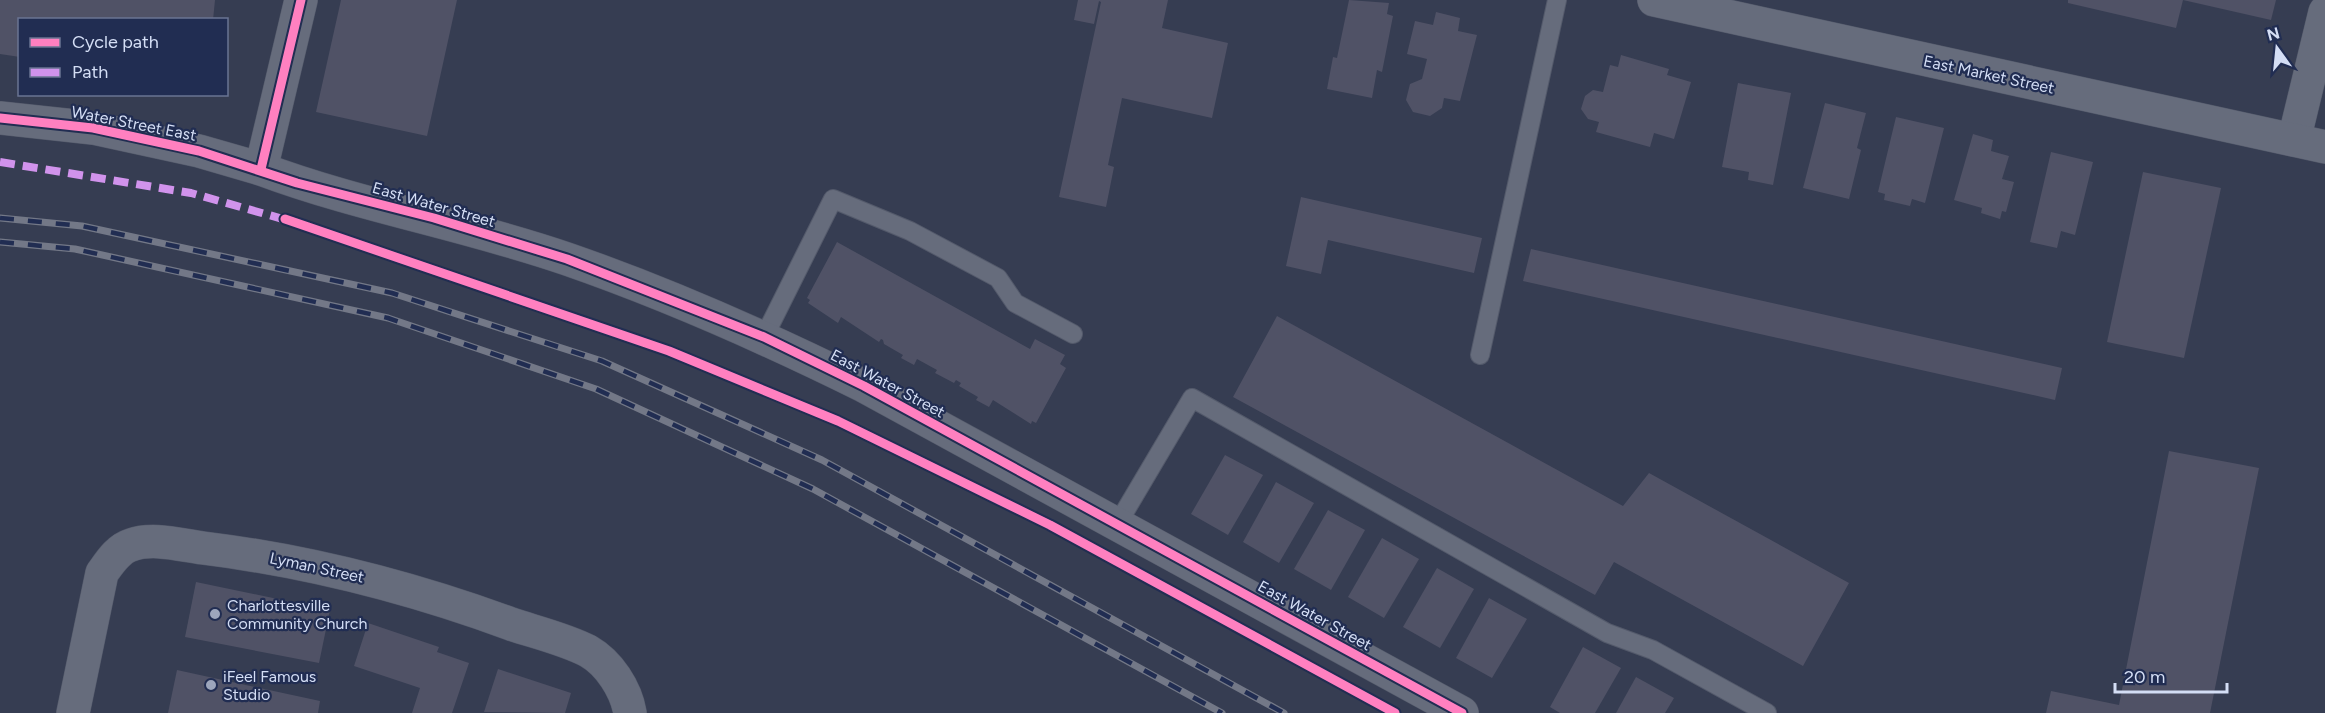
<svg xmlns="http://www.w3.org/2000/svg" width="2325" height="713" font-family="Figtree,sans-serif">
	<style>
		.building { fill: #505266 }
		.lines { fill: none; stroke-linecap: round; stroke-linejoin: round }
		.lane-casing { stroke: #545a6b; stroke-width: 20 }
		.street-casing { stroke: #545a6b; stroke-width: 34 }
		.secondary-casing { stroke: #545a6b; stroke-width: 34 }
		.lane { stroke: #666c7c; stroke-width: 18 }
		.street { stroke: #666c7c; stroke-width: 33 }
		.secondary { stroke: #666c7c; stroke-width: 33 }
		.rail-casing { stroke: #737887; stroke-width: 7 }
		.rail { stroke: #212d52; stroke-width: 4.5; stroke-dasharray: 14; stroke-linecap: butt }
		.quiet { stroke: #d193ec; stroke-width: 8; stroke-dasharray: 15 8; stroke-linecap: butt }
		.cycleway-casing { stroke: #212d52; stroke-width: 13 }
		.cycleway { stroke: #ff80c0; stroke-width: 9 }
		.poi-dot { fill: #9da6bc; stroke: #212d52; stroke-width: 2 }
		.labels { text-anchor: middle; stroke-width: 4.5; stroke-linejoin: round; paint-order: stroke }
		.street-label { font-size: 16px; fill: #d4def5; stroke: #212d52 }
		.poi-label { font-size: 16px; fill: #d4def5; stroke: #212d52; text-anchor: start }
	</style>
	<rect width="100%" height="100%" fill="#363d52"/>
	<!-- building -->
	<g class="building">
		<polygon points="0,0 215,0 213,20 20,20 20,57 0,54"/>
		<polygon points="341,0 457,0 427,136 316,112"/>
		<polygon points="1078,0 1168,0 1162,28 1228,43 1212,118 1122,98 1108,165 1114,167 1106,207 1059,197 1101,2 1099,1 1094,24 1074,20"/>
		<polygon points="1349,0 1389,3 1387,14 1393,16 1382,72 1377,70 1372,98 1327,89 1333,57 1337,58"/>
		<polygon points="2068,0 2183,0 2176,28 2068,3"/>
		<polygon points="2183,0 2276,0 2271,20"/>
		<polygon points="1436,12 1460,18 1458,31 1477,35 1460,101 1444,98 1442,108 1430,116 1413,112 1406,100 1410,84 1422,79 1427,59 1407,54 1415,21 1433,25"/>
		<polygon points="1621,55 1669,69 1667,75 1691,82 1674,139 1654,133 1650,147 1596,132 1599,122 1588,119 1581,109 1585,96 1593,90 1603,92 1610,65 1618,67"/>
		<polygon points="1738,83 1791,93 1773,185 1748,180 1749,172 1722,167"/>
		<polygon points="1825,103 1866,113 1857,148 1861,150 1849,199 1803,188"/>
		<polygon points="1896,117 1944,128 1925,203 1912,199 1910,206 1884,200 1885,194 1878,192"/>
		<polygon points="1973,134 1993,140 1991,151 2009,156 2002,179 2014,182 2006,212 2002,211 2000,219 1981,213 1982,208 1954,200"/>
		<polygon points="2051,152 2093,162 2075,235 2061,231 2057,248 2030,242"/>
		<polygon points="2143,172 2221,188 2184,358 2107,342"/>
		<polygon points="1301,197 1482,238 1474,273 1328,240 1321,274 1286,266"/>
		<polygon points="837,242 1030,349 1035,339 1065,355 1060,364 1066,368 1036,423 1032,421 1031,424 993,400 989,407 976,400 978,397 959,386 961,383 956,380 954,383 935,373 937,370 917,359 914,365 901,358 903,355 884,344 883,340 881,339 879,342 841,317 838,323 808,303 810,300 807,298"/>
		<polygon points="1531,249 2062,368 2055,400 1523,281"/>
		<polygon points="1277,316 1623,506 1649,473 1849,583 1803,666 1614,562 1595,595 1233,397"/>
		<polygon points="2169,451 2259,468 2210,713 2046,713 2051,691 2119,705"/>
		<polygon points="1225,455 1263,475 1228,535 1191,514"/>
		<polygon points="1276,482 1314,503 1279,563 1243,542"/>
		<polygon points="1328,510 1365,530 1331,590 1294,569"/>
		<polygon points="1382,538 1419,559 1384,618 1348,597"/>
		<polygon points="1437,568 1474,589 1440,648 1403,627"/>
		<polygon points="196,582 330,610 319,663 185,637"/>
		<polygon points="1489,598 1527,619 1492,678 1456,658"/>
		<polygon points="368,623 439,647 437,652 469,663 452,713 412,713 420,688 354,666"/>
		<polygon points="1583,647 1621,668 1595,713 1560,713 1550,707"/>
		<polygon points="498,669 571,693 565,713 484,712"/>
		<polygon points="177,670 320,701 318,713 168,713"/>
		<polygon points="1636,677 1674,698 1665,713 1616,713"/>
	</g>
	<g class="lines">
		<defs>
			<g id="lane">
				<polyline points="764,337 833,199 910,231 998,278 1015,303 1073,334"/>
				<polyline points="1480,355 1557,0"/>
				<polyline points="1118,523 1192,398 1607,633 1653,650 1767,713"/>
			</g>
			<g id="street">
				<polyline points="2294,140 2325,12"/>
				<path d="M261 169C360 206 466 224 567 259 668 294 767 338 864 386L1462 713"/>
				<path d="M73 713 102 573C110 562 118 549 131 545 153 537 180 545 203 548 309 561 410 587 511 624 535 632 565 639 588 651 609 663 626 689 630 713"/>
			</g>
			<g id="secondary">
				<polyline points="1654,0 2325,147"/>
				<polyline points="0,118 93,128 199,151 261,169 301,0"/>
			</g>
		</defs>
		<!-- lane casing -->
		<use href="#lane" class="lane-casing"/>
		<!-- street casing -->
		<use href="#street" class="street-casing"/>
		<!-- secondary casing -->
		<use href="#secondary" class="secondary-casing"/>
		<!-- lane -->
		<use href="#lane" class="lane"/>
		<!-- street -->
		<use href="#street" class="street"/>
		<!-- secondary -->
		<use href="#secondary" class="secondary"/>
		<defs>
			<g id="rail">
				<polyline points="0,218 82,226 392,293 602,361 822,460 1284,713"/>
				<polyline points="0,242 75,249 388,318 596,389 813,489 1222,713"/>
			</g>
		</defs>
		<!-- rail casing -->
		<use href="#rail" class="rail-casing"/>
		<!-- rail -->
		<use href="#rail" class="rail"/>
		<!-- quiet -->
		<polyline class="quiet" points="0,162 191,193 290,221"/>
		<defs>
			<g id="cycleway">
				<polyline points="0,118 93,128 199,151 297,183 434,218 567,259 764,337 864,386 1462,713"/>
				<polyline points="261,169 301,0"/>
				<polyline points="285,219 669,351 838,421 1050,525 1395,713"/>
			</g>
		</defs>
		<!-- cycleway casing -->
		<use href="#cycleway" class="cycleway-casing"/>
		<!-- cycleway -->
		<use href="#cycleway" class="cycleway"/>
	</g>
	<!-- markers -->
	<g class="poi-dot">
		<circle cx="215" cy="614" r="6"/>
		<circle cx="211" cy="685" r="6"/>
	</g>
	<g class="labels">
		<!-- street labels -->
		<g class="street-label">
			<text transform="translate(1989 74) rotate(12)" y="6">East Market Street</text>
			<text transform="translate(134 123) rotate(11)" y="6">Water Street East</text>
			<text transform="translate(434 204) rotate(16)" y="6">East Water Street</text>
			<text transform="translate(888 383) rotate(28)" y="6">East Water Street</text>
			<text transform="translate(317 567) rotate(12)" y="6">Lyman Street</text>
			<text transform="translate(1315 615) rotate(29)" y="6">East Water Street</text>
		</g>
		<!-- poi labels -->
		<g class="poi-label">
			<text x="227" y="611">Charlottesville<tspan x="227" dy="18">Community Church</tspan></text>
			<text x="223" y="682">iFeel Famous<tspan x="223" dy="18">Studio</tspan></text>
		</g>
	</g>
	<!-- legend -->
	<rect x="18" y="18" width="210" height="78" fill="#212d52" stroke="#697493" stroke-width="1.5"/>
	<rect x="30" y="38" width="30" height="9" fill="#ff80c0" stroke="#697493" stroke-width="1.5"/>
	<text x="72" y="48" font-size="18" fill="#d4def5">Cycle path</text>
	<rect x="30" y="68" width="30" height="9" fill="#d193ec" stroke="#697493" stroke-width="1.5"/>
	<text x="72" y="78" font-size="18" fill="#d4def5">Path</text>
	<!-- north arrow -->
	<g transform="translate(2277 48) rotate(345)" stroke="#212d52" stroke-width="4.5" paint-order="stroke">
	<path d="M0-4.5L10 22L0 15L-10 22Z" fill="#d4def5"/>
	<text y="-9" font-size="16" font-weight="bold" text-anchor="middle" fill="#d4def5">N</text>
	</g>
	<!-- scale -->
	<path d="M2115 683v9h112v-9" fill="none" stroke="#d4def5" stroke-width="3"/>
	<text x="2124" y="683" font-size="18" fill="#d4def5" stroke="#212d52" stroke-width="4.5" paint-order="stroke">20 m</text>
</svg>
